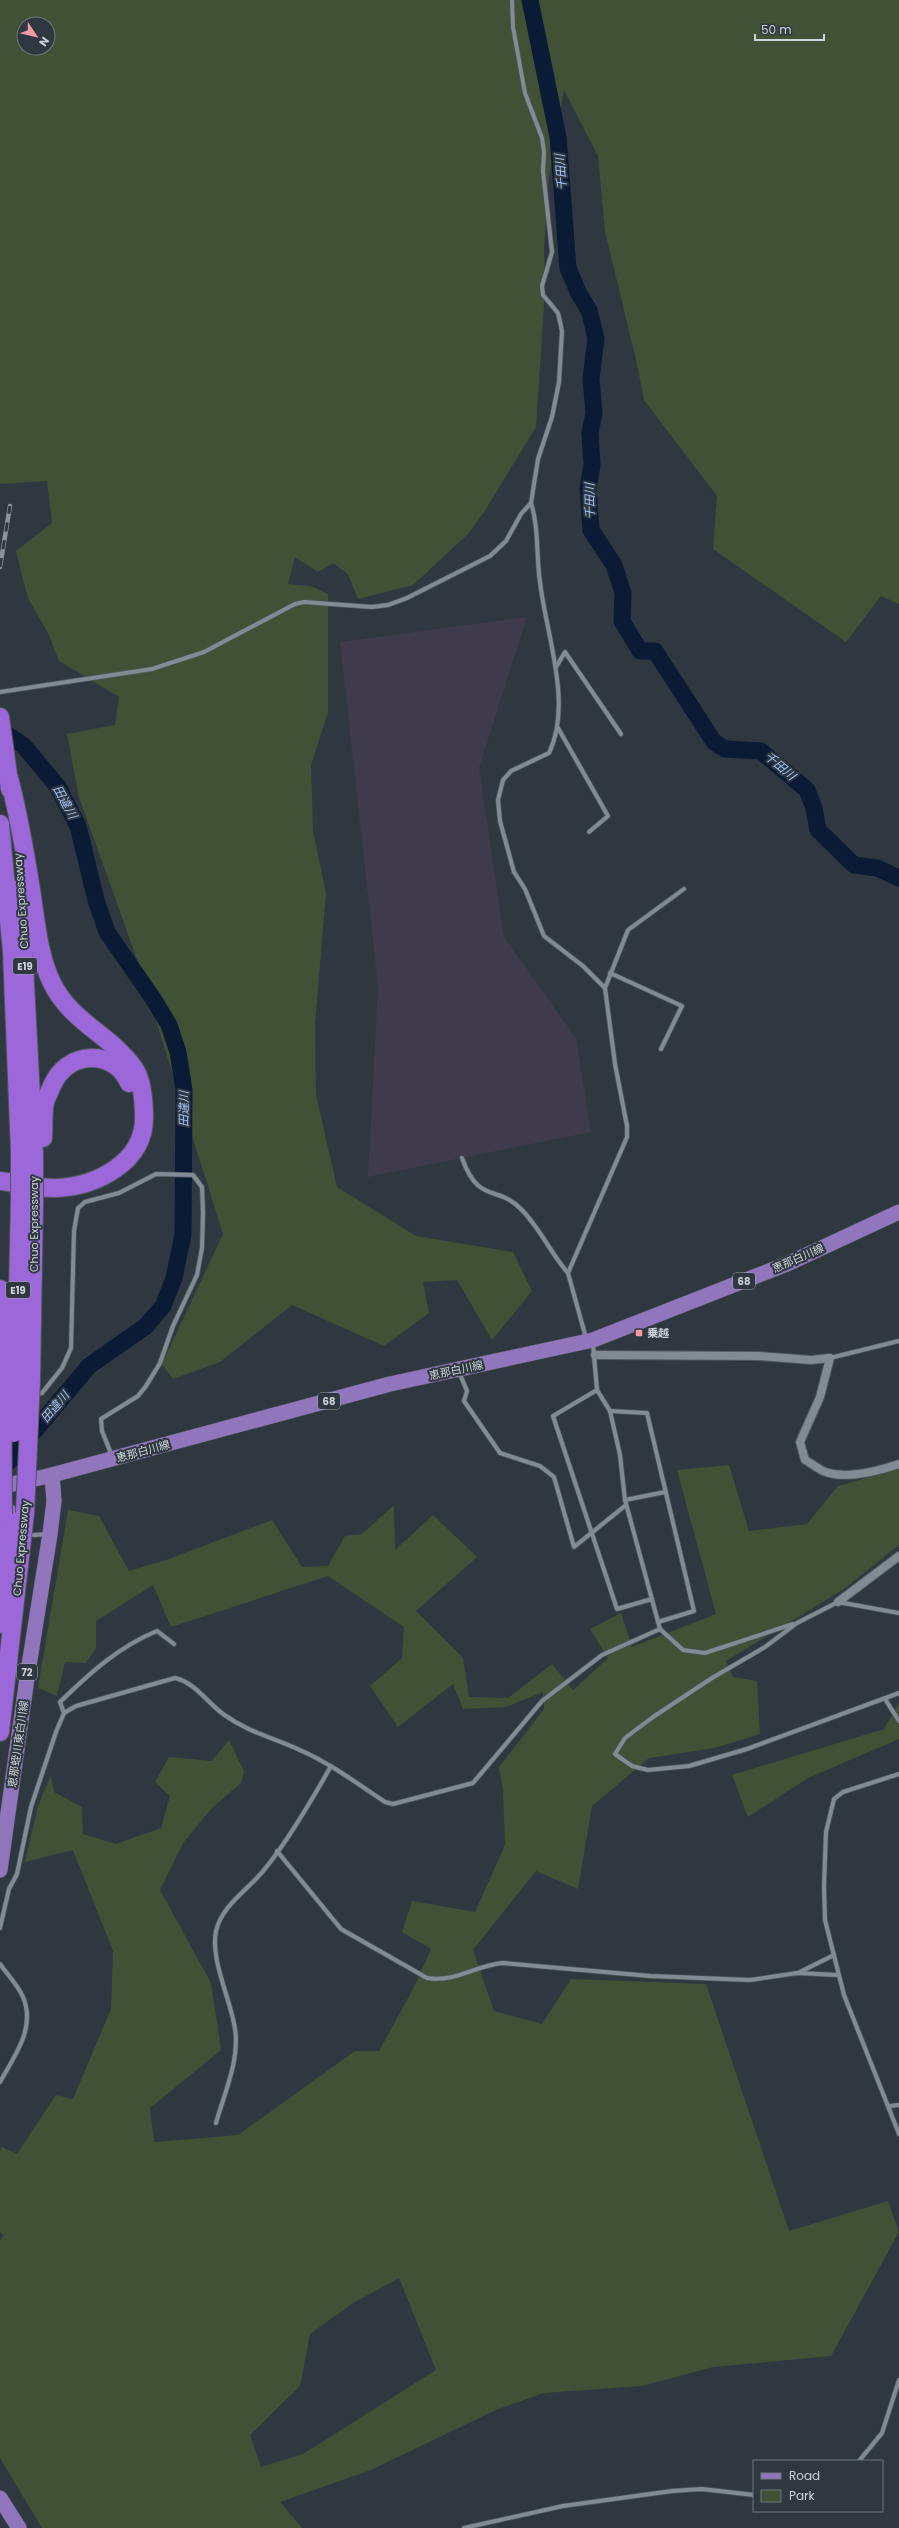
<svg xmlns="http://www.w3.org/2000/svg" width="899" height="2528" font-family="Poppins,'Noto Sans JP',sans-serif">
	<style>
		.industrial { fill: #3f3b4c }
		.green { fill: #415136; fill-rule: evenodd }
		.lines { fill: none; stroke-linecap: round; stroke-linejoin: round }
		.river { stroke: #0b1b35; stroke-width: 17 }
		.street-casing { stroke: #4e555b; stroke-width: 5.5 }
		.secondary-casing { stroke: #4e555b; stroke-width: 10 }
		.primary-casing { stroke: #4e555b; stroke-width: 16 }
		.highway-casing { stroke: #4e555b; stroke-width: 20 }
		.street { stroke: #808b94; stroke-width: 4 }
		.secondary { stroke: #808b94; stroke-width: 8 }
		.primary { stroke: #9176bd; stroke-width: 15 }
		.highway { stroke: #9c68d9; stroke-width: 18 }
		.rail-casing { stroke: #8c939a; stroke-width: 4.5 }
		.rail { stroke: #2f3840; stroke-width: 3; stroke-dasharray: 9; stroke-linecap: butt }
		.highway-bridge-casing { stroke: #4e555b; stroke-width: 20; stroke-linecap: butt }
		.highway-bridge { stroke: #9c68d9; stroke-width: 18 }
		.poi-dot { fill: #f49aa5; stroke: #2f3840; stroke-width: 1.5 }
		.labels { text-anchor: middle; stroke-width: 4; stroke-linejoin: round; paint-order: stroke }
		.shield { fill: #2f3840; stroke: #9ea4aa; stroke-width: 1 }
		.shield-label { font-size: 10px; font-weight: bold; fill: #cdd3d8 }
		.street-label { font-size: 11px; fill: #cdd3d8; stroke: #2f3840 }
		.poi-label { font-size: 11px; font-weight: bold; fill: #cdd3d8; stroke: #2f3840; text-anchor: start }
		.water-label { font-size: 12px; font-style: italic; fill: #9fc1f7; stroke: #2f3840 }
	</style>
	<rect width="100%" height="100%" fill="#2f3840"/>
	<!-- industrial -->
	<polygon class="industrial" points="527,617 479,768 504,937 576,1038 591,1132 368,1177 378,986 340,642"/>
	<!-- green -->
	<g class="green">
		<path d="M0 0H899V604L881 596 846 642 713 549 717 496 644 400 636 359 605 232 598 156 564 90 549 177 544 249 545 291 536 427 484 512 468 534 413 585 358 599 348 574 333 563 318 572 295 557 288 584 311 586 328 594V712L311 765 313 831 326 893 315 1023 316 1095 337 1187 416 1236 513 1252 532 1291 492 1340 457 1280 423 1282 429 1313 384 1346 292 1305 220 1362 173 1379 162 1364 223 1234 134 951 79 797 67 734 115 725 119 697 59 661 48 633 28 598 16 551 52 523 47 481 0 484ZM24 24H48V48H24Z"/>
		<path d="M729 1465 749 1531 807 1524 838 1486 899 1469V1545L844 1589 726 1661 733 1677 757 1681 760 1734 715 1748 649 1758 592 1806 578 1889 536 1871 473 1950 494 2011 542 2024 571 1979 706 1984 789 2231 888 2201 899 2232 831 2356 713 2367 642 2386 544 2393 498 2409 371 2470 280 2502 302 2528H42L0 2458V2240L4 2235 0 2232V2151L2 2147 17 2154 56 2095 73 2099 111 2009 113 1951 73 1850 25 1862 38 1806 51 1775 54 1792 82 1807 83 1834 116 1844 161 1828 170 1796 155 1782 169 1757 212 1761 229 1740 244 1771 241 1783 212 1808 183 1843 160 1890 211 1983 221 2050 150 2108 154 2142 238 2135 355 2051H379L413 1989 431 1949 402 1932 412 1901 475 1912 505 1845 503 1790 499 1767 544 1709 543 1692 506 1707 463 1709 453 1684 398 1727 370 1686 402 1658 404 1627 328 1576 171 1627 153 1585 96 1621V1648L86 1663 65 1662 57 1696 38 1688 68 1510 99 1516 129 1571 169 1559 272 1520 302 1567 328 1566 345 1536 362 1534 394 1505 395 1550 433 1515 477 1557 416 1611 463 1658 469 1697 508 1698 552 1664 573 1690 608 1658 590 1629 621 1613 632 1647 716 1614 677 1470ZM399 2278 436 2370 303 2454 261 2467 250 2435 300 2386 310 2334 353 2303Z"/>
		<polygon points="899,1703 899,1739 808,1778 748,1817 732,1775 884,1729"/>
	</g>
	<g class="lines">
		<!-- river -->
		<g class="river">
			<polyline points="530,0 558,137 568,268 579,294 589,310 596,338 591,379 594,413 590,433 592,465 588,488 591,530 614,565 623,593 622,621 640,651 655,651 714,742 725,749 761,751 807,790 814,808 818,830 854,865 877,868 899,878"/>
			<polyline points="0,730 23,745 58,787 78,826 96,900 107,932 154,1000 169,1025 178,1052 184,1090 183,1235 174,1278 163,1306 146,1326 89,1366 0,1472"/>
		</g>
		<defs>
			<g id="street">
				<path d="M531 503C539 528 536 555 540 582 546 634 573 704 549 753L511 771 503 780 498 800 500 821 514 872 525 889 544 936 583 966 605 988 615 1064 627 1126V1137L621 1151 568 1273 586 1338"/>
				<polyline points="556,667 565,652 621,734"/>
				<polyline points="0,692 152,669 204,652 295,604 304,602 372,607 388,605 407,598 490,556 506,541 521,514 531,503 538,459 552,417 559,382 562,331 558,313 543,295 542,286 552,252 543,171 544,152 542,138 525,93 513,27 512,0"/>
				<polyline points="558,728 608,816 589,832"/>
				<polyline points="610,973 682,1006 661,1049"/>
				<polyline points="605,988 628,930 684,889"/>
				<path d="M462 1158C479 1205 496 1184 521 1209 540 1228 551 1254 568 1273"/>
				<polyline points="593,1344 597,1390 610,1411 620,1455 625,1500 660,1629 683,1650 705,1653 793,1624"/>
				<polyline points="830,1358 899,1341"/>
				<polyline points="459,1372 467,1391 464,1401 500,1453 540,1466 554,1477 574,1547 626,1505"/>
				<polyline points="597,1390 553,1416 617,1609 652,1599"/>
				<polyline points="35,1394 42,1393 62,1368 71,1348 74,1231 78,1208 85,1202 119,1193 156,1174 193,1175 202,1187 203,1213 202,1248 197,1275 173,1326 160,1363 146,1386 138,1396 101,1419 102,1431 112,1456"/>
				<polyline points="610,1411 647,1413 694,1611 658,1622"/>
				<polyline points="625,1500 665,1492"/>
				<polyline points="34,1535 48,1534"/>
				<polyline points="899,1613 838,1602 797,1623 765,1647 712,1678 653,1717 625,1738 615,1754 632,1766 648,1770 689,1766 747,1749 899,1693"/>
				<polyline points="885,1699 899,1721"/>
				<path d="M64 1713 60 1702C90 1673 118 1647 157 1631L174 1644"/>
				<polyline points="899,1774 843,1792 834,1799 826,1832 824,1886 825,1920 844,1995 899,2134"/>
				<path d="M277 1851 341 1929 427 1978C454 1983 476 1965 503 1963L650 1976 750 1980 797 1973 838 1975"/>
				<path d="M0 1928 9 1889 17 1874 31 1807 56 1732 64 1713 76 1706 175 1678C194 1682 207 1702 223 1714 251 1734 273 1737 302 1751 331 1764 358 1784 385 1802L393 1804 473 1783 542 1701 602 1655 660 1629"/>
				<path d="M0 1964C7 1974 18 1985 23 1997 36 2028 15 2055 0 2082"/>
				<polyline points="798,1973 834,1955"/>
				<polyline points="890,2106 899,2105"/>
				<path d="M216 2123C224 2094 240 2060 235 2029 231 2000 210 1960 216 1931 222 1905 248 1890 264 1870 287 1842 313 1798 331 1766"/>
				<polyline points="859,2461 882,2433 899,2380"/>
				<polyline points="464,2528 563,2506 672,2491 702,2489 754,2495"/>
			</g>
			<g id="secondary">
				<path d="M595 1355 758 1356 811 1360 830 1358 820 1397 800 1442 805 1460C811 1463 817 1468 823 1471 844 1480 878 1471 899 1464"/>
				<polyline points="838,1602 899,1556"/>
			</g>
			<g id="primary">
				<polyline points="0,1487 52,1475 390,1384 593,1340 787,1264 899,1212"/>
				<polyline points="0,1870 27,1678 50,1534 54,1501 52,1475"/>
				<polyline points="0,2498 19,2528"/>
			</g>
			<g id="highway">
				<polyline points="0,717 10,789"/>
				<polyline points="0,824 12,952 20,1152"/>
				<polyline points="20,888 34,1154"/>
				<path d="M43 1138C44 1126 42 1109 46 1099 50 1091 53 1081 59 1074 79 1049 117 1054 129 1083"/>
				<path d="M0 1181C18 1183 39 1189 57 1188 97 1186 144 1162 144 1118 144 1102 143 1081 134 1068 110 1034 70 1022 51 981 38 953 36 921 31 890 25 852 19 816 9 778"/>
				<polyline points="0,1289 2,1380"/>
				<polyline points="16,1380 20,1200"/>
				<polyline points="31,1380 34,1201"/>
				<polyline points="0,1624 10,1514"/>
				<polyline points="0,1732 25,1513"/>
			</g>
		</defs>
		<!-- street casing -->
		<use href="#street" class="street-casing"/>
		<!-- secondary casing -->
		<use href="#secondary" class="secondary-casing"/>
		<!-- primary casing -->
		<use href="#primary" class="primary-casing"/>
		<!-- highway casing -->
		<use href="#highway" class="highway-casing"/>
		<!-- street -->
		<use href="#street" class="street"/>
		<!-- secondary -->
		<use href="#secondary" class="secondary"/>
		<!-- primary -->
		<use href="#primary" class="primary"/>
		<!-- highway -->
		<use href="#highway" class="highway"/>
		<defs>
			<polyline id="rail" points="0,567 10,506"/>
		</defs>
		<!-- rail casing -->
		<use href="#rail" class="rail-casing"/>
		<!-- rail -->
		<use href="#rail" class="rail"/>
		<defs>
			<g id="highway-bridge">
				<polyline points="20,1152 20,1200"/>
				<polyline points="34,1154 34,1201"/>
				<polyline points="2,1380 3,1514"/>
				<polyline points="14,1433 16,1380"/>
				<polyline points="25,1513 31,1380"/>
			</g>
		</defs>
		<!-- highway-bridge casing -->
		<use href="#highway-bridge" class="highway-bridge-casing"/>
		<!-- highway-bridge -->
		<use href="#highway-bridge" class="highway-bridge"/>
	</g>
	<!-- markers -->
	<rect class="poi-dot" x="635" y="1329" width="8" height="8" rx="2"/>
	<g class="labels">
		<!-- shield labels -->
		<g class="shield">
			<rect x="13" y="958" width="24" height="16" rx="3"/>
			<rect x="733" y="1273" width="22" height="16" rx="3"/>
			<rect x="6" y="1282" width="24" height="16" rx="3"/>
			<rect x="318" y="1393" width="22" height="16" rx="3"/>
			<rect x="17" y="1664" width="20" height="16" rx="3"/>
		</g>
		<g class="shield-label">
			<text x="25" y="970">E19</text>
			<text x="744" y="1285">68</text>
			<text x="18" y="1294">E19</text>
			<text x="329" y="1405">68</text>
			<text x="27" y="1676">72</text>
		</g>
		<!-- street labels -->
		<g class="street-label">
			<text transform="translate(21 901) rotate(-94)" y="4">Chuo Expressway</text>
			<text transform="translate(34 1224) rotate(-90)" y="4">Chuo Expressway</text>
			<text transform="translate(798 1258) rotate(-24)" y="4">恵那白川線</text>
			<text transform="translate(456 1370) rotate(-12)" y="4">恵那白川線</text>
			<text transform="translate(143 1451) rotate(-15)" y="4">恵那白川線</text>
			<text transform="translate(21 1548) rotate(-85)" y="4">Chuo Expressway</text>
			<text transform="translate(18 1744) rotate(-82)" y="4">恵那蛭川東白川線</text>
		</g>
		<!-- poi labels -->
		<g class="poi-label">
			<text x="647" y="1337">乗越</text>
		</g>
		<!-- water labels -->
		<g class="water-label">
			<text transform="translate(561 172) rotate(-94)" y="4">千田川</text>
			<text transform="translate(590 501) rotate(-91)" y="4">千田川</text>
			<text transform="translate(780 766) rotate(40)" y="4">千田川</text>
			<text transform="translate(65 802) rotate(61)" y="4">田違川</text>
			<text transform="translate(184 1109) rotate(-90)" y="4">田違川</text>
			<text transform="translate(55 1407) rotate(-50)" y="4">田違川</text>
		</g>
	</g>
	<!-- legend -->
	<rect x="753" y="2460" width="130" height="52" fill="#2f3840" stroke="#6e767d"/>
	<rect x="761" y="2473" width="20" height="6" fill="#9176bd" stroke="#6e767d"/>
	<text x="789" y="2480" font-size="12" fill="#cdd3d8">Road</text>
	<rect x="761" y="2490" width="20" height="12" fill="#415136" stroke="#6e767d"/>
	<text x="789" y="2500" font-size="12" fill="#cdd3d8">Park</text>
	<!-- north arrow -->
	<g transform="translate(36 36) rotate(125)"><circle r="19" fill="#2f3840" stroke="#6e767d"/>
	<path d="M0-3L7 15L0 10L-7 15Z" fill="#f49aa5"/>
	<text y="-6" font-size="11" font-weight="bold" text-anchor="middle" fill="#cdd3d8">N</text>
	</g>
	<!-- scale -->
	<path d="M755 34v6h69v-6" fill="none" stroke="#cdd3d8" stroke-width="2"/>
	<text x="761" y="34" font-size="12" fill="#cdd3d8" stroke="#2f3840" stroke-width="3" paint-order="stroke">50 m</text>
</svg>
